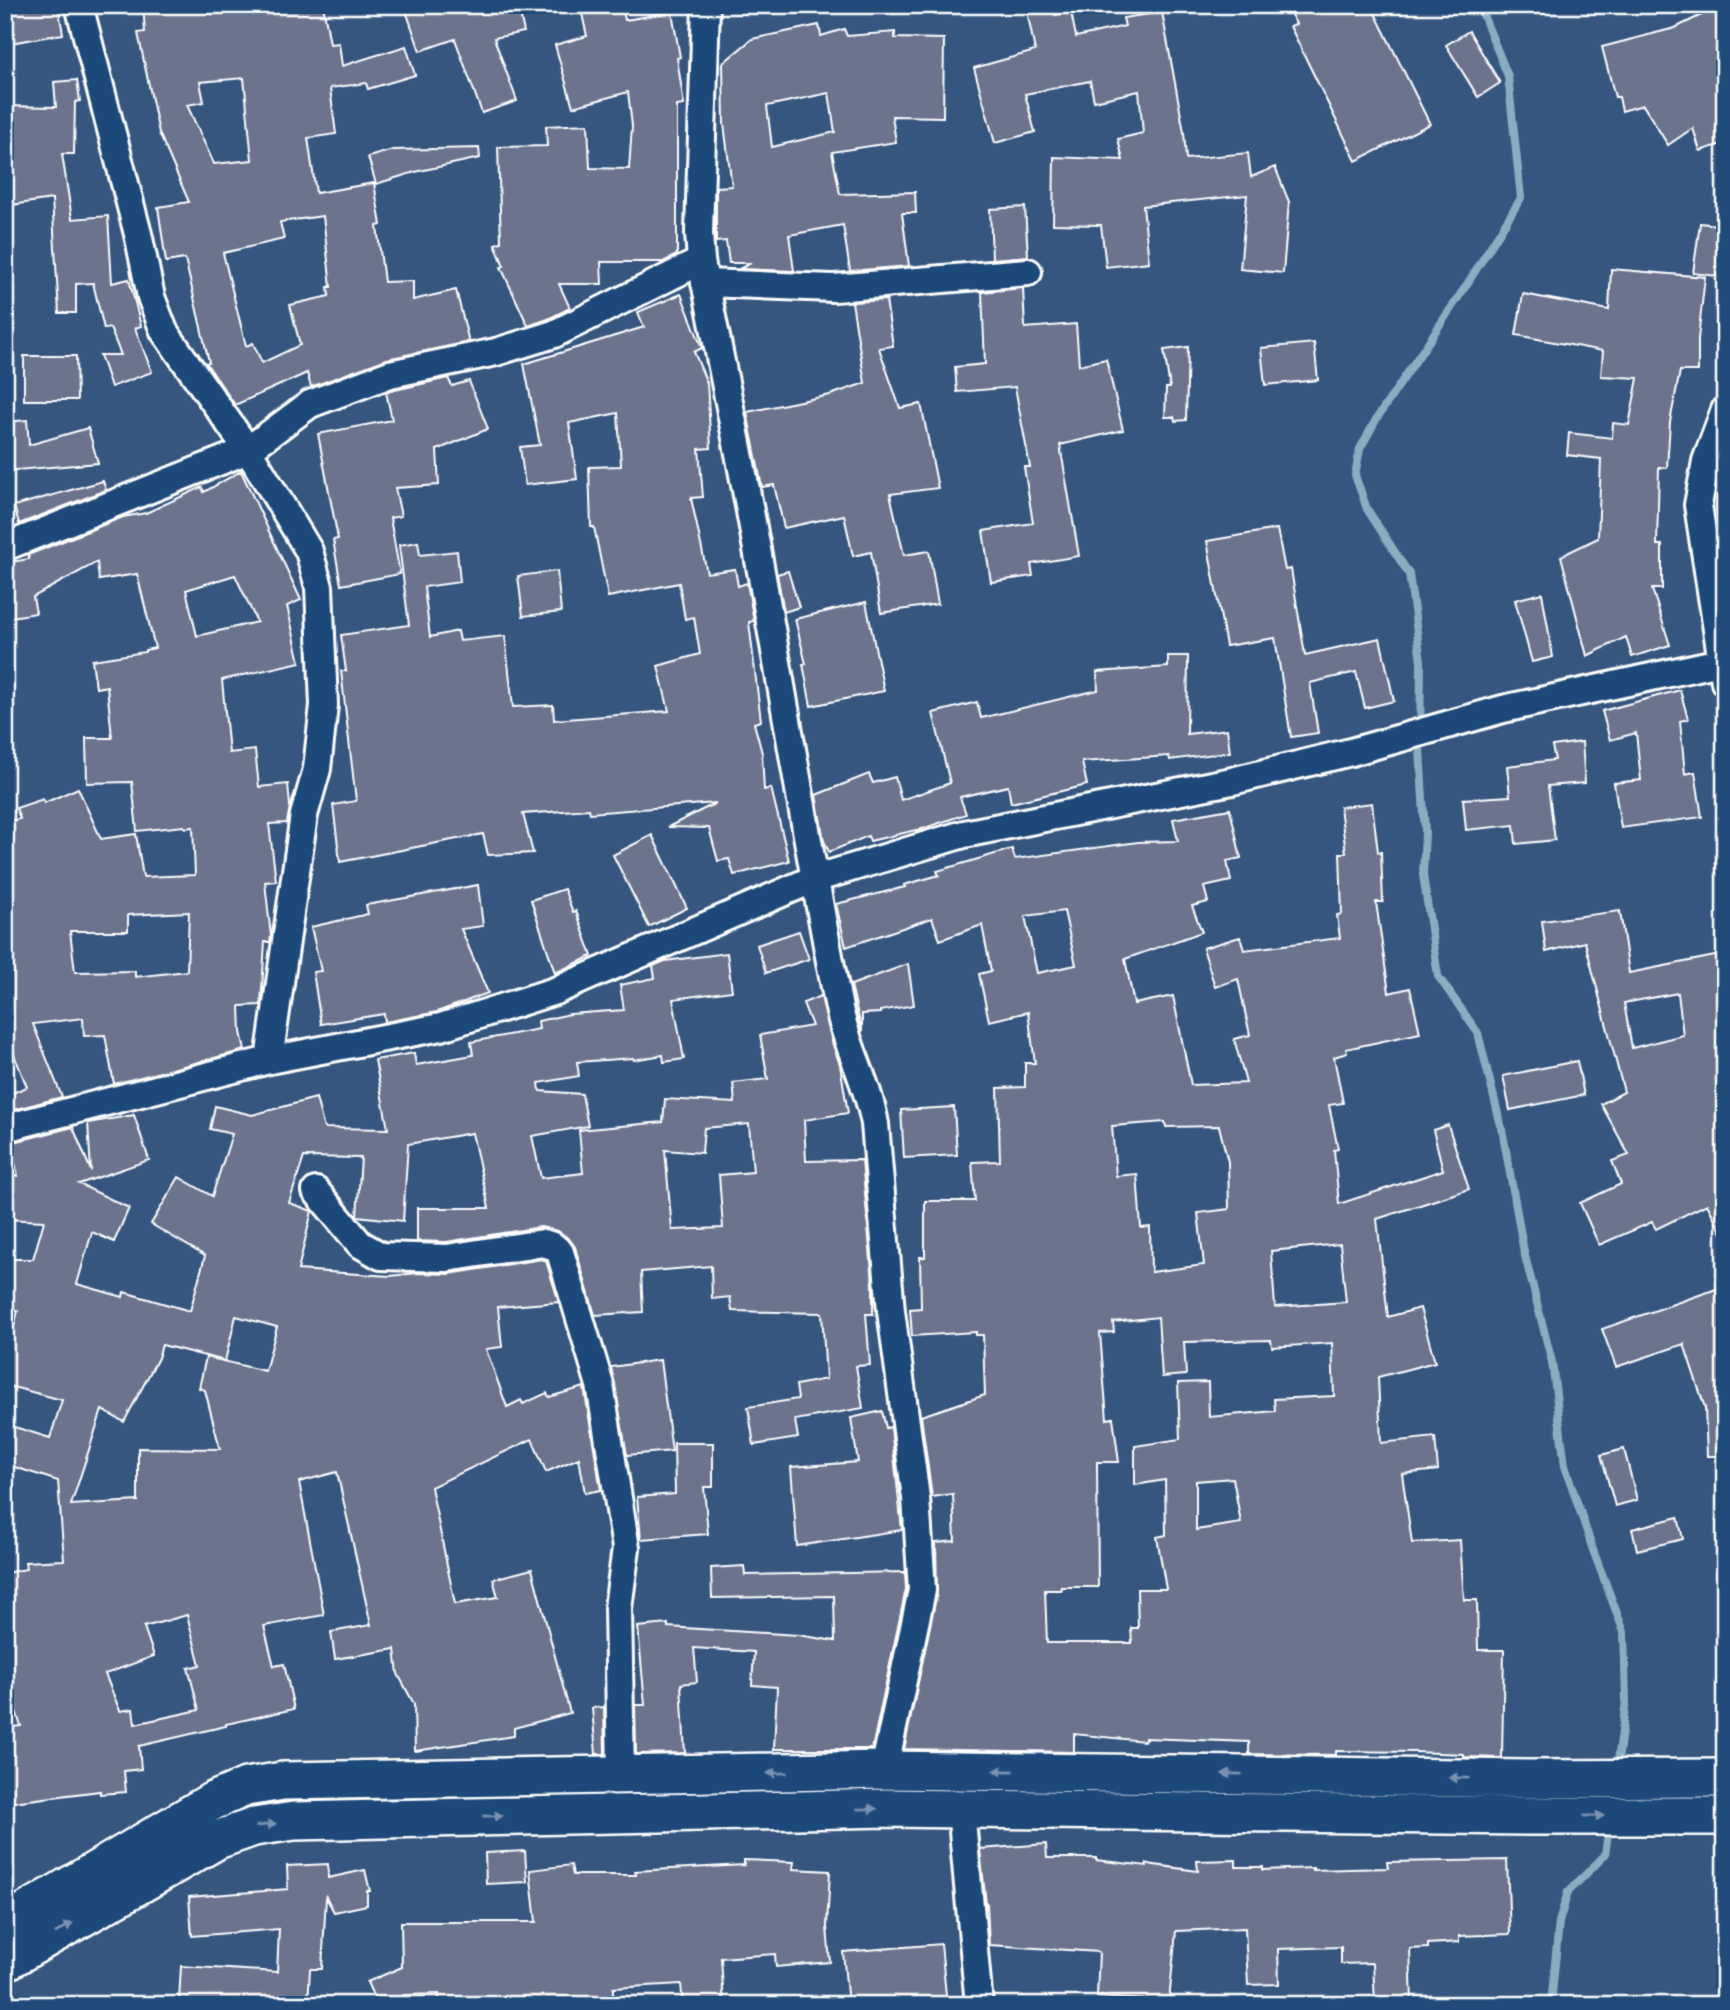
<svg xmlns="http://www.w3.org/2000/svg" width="1730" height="2010" font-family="'Patrick Hand',sans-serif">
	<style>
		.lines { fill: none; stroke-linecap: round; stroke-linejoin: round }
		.stream { stroke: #8badc2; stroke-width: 8 }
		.building { fill: #6c738d; stroke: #fff; stroke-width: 2; fill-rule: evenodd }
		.street-casing { stroke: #fff; stroke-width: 32 }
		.secondary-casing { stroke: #fff; stroke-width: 42 }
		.street { stroke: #1f4a7a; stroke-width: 26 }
		.secondary { stroke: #1f4a7a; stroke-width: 37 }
		.oneway { fill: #7992af }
	</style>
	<rect width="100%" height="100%" fill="#365680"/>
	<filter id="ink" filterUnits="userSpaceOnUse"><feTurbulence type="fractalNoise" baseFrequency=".0143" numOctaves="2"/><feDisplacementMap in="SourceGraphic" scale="14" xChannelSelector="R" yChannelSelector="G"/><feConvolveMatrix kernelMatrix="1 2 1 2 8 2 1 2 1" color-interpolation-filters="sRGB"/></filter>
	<g filter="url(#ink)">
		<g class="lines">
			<!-- stream -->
			<g class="stream">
				<polyline points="1479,5 1508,76 1521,198 1464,289 1377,418 1360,449 1355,475 1367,509 1409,574 1421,661 1420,749 1425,832 1423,875 1438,976 1478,1033 1503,1134 1524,1252 1552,1362 1565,1466 1593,1550 1624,1632 1626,1701 1617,1768"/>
				<polyline points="1551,2005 1559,1922 1568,1892 1605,1855 1609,1826"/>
			</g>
		</g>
		<!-- building -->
		<g class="building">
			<polygon points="5,5 58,5 63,34 10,43 9,38 5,39"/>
			<path d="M143 5H323L330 44 339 43 342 66 406 46 415 75 368 89 366 83 330 88 336 134 308 138 316 193 374 183 381 225 377 226 384 282 413 281V300L456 290 469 342 387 359 311 387 307 373 235 405 206 363 209 362 185 259 166 262 158 207 189 202 159 133 138 33 145 32ZM244 78 252 160 214 164 187 105 204 102 200 82ZM323 216 331 287H328L329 296 290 305 300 345 262 363 253 343 246 346 223 253 284 239 280 222Z"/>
			<polygon points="404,5 518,5 524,32 494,38 517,101 482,113 455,39 420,51"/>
			<polygon points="580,5 622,5 625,20 672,12 680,57 677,58 684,105 677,106 677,255 663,262 601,262 602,284 559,284 570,308 548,319 528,326 501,267 504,266 495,244 501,242 498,147 547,146 546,126 588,124 590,168 629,169 632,126 628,92 573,107 555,45 587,36"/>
			<polygon points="1286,5 1371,5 1430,124 1356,161 1290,26 1296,24"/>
			<polygon points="1722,5 1725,5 1725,30 1719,33 1725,51 1725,143 1700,151 1693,128 1668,145 1643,105 1622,111 1619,97 1615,97 1602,47 1675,28"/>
			<polygon points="1053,6 1055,15 1071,12 1076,37 1125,26 1123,18 1162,12 1184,132 1186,159 1248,153 1251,177 1275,167 1289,202 1283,273 1240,269 1247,195 1143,206 1149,262 1106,267 1101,225 1053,224 1054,157 1123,160 1118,139 1143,133 1139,91 1094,101 1090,81 1025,94 1035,132 995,143 974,68 1035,51 1027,11"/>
			<path d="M819 25 821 36 844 29 847 36 895 32V38L944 39 943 117 892 116 896 142 832 152 840 194 915 192 916 213H902L909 266 850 271 843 225 789 235 794 271 739 269 751 263H729L726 241 716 242V187L732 186 724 124 723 63 752 39ZM829 93 835 132 772 147 767 106Z"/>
			<polygon points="1469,31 1500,83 1478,97 1446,45"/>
			<polygon points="77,80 80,101 75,102 74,154 62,154 72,219 108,216 112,283 129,279 141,326 135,328 152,372 111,387 100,355 121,355 110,328 104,329 93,283 76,284 76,313 59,313 52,199 5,206 5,106 56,107 54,82"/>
			<polygon points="479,148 480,158 415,172 376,184 368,157 393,150"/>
			<polygon points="1025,207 1028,256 992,259 990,209"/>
			<polygon points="1700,223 1725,226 1725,277 1693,273"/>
			<polygon points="1611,269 1705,277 1698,339 1698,371 1680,371 1670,422 1667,468 1659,467 1657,545 1662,545 1662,589 1652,589 1670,645 1632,657 1626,637 1587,656 1561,556 1598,538 1601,459 1567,455 1569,433 1612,438 1613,423 1629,425 1638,378 1601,376 1603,351 1516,335 1523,294 1609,310"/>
			<polygon points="1023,288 1025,328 1076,324 1079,365 1106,359 1123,430 1060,445 1079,556 1031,564 1033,576 991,582 983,531 1033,523 1024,467 1030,467 1015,387 957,392 955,367 985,364 982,292"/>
			<polygon points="681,294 702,348 694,352 707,383 711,448 699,449 703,497 691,498 707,573 735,569 738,586 747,583 754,621 749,622 761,721 754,723 762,753 764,790 771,788 789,861 734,875 729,859 718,861 709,828 668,827 716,803 590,813 589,809 523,814 533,853 488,855 483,834 340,862 333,805 356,801 341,671 346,671 341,635 409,625 399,545 418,542 420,555 457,551 460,582 424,587 430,637 458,631 460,641 505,636 513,707 553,705 554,720 669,711 658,666 700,654 694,617 685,619 679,583 608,597 594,527 591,527 589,467 621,466 618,413 569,423 577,479 525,485 520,447 540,445 524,364 644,327 638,312"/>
			<polygon points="886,300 893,346 879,348 900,408 921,404 938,488 890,494 904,555 929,551 938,604 881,613 871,552 853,556 844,515 784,528 774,485 762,487 747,412 830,395 865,383 852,302"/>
			<polygon points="1314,343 1318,380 1265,385 1261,348"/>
			<polygon points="1188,347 1186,420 1175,421 1174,417 1165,417 1166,388 1170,388 1164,350"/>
			<polygon points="24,356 76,356 77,400 24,400"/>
			<polygon points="448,378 452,386 469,381 488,429 437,450 439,485 395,488 401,516 390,518 400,574 341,585 333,540 338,539 318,434 392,420 386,392"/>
			<polygon points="27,420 29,445 88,428 98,463 5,471 5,422"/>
			<path d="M241 471 301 600 287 606 300 662 222 680 229 753 255 750 259 787 288 784 290 806 287 823 269 824 276 881 265 882 271 936 270 942H265L261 1005 240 1006 241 1032 245 1050 114 1084 105 1035 84 1036 83 1018 33 1024 62 1097 5 1112V1096L27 1087 5 1032V821L20 819 16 808 43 799 44 803 78 788 101 839 136 834 143 877 195 875 193 827 185 828 184 826 137 831 132 782 87 783 86 738H112L107 686 96 688 92 660 145 652V650L155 648 137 574 99 580 97 562 33 597 36 613 5 618V563L29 559 28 555 123 517 146 513 202 487 204 492ZM235 575 257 622 197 636 186 590ZM189 912 187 971 135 977V971L75 972 70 931H128V915Z"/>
			<polygon points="103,481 106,490 19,524 14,506"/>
			<polygon points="1277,529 1285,570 1291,569 1305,655 1380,638 1394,701 1365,708 1356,672 1310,683 1318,733 1291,737 1275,638 1226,646 1207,541"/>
			<polygon points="557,571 561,612 523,616 518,576"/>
			<polygon points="788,571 799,607 784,612 777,574"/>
			<polygon points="1542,593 1553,657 1532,662 1515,600"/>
			<polygon points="866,602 884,691 811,706 803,664 806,664 795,619"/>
			<polygon points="1168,656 1188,656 1187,734 1227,729 1230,752 1170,760 1169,756 1082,762 1087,785 1011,803 1008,786 960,797 966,814 916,831 916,830 870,841 868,836 829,852 824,841 816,795 869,774 873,783 895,777 901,800 950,783 933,713 977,702 981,718 1098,690 1097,672 1168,667"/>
			<polygon points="1680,690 1688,719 1680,721 1685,774 1695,772 1702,817 1621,828 1614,783 1641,780 1636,733 1610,740 1602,711"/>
			<polygon points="1582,742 1585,783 1548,786 1555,840 1516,844 1514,825 1466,830 1463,799 1510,796 1507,766 1555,760 1552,746"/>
			<path d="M1372 803 1378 852H1381L1383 902H1376L1389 993 1410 988 1420 1033 1346 1049 1347 1053 1334 1057 1343 1103 1329 1105 1338 1149 1334 1150 1339 1204 1443 1170 1433 1130 1448 1125 1469 1189 1377 1219 1388 1317 1420 1308 1435 1362 1378 1377 1381 1443 1435 1437 1438 1470 1402 1474 1412 1543 1460 1540 1464 1600H1477L1478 1650H1504L1502 1758 1464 1757V1754L1414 1752 1336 1751V1755L1249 1754V1742L1145 1738 1144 1741 1074 1734V1752L904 1749 937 1593 936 1543 955 1541 953 1494 932 1497 921 1416 985 1395 983 1335H976V1332L912 1336 910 1309 921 1308 920 1257H925V1201H975L972 1162 1000 1161 998 1088 1025 1087V1063H1035L1028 1012 989 1021 979 974 991 971 982 925 940 940 932 918 846 947 836 904 905 887 904 885 939 875 937 871 1012 849 1015 859 1138 842 1178 841 1173 819 1230 809 1241 858 1227 861 1231 881 1204 887 1208 902 1192 906 1202 932 1125 959 1134 1004 1173 996 1191 1085 1246 1083 1234 1039 1250 1035 1238 979 1215 987 1203 948 1240 937 1244 950 1340 938 1337 915 1342 914 1340 853H1346L1340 807ZM1064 911 1076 965 1037 973 1025 916ZM1165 1122 1166 1127 1219 1126 1228 1162 1229 1209 1198 1213 1204 1265 1151 1272 1150 1227 1141 1228 1137 1174 1116 1176 1112 1126ZM1340 1244 1346 1302 1275 1307 1271 1251ZM1158 1317 1162 1377 1186 1375 1184 1342 1271 1340 1272 1347 1332 1343 1334 1396 1274 1399 1275 1411 1209 1417 1208 1382 1178 1383 1180 1439 1135 1446V1485L1165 1480 1166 1535 1157 1537 1166 1589H1137L1138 1628H1131L1132 1643H1047L1045 1590H1062L1061 1587H1098L1097 1462H1119L1113 1418 1107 1419 1100 1333 1114 1332 1113 1322ZM1233 1478 1241 1523 1196 1530V1481Z"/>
			<polygon points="652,835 687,908 649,927 613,855"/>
			<polygon points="478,885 483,926 461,929 488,993 437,1012 385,1022 384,1014 321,1024 313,972 321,971 311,927 368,914 366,905"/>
			<polygon points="564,889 573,912 576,911 592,956 555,973 531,900"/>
			<path d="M1620 911 1629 973 1725 954V1239L1707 1204 1656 1229 1652 1222 1599 1245 1580 1203 1621 1184 1612 1161 1629 1155 1601 1104 1624 1092 1585 942 1546 952 1542 921ZM1678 993 1683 1035 1632 1048 1624 1003Z"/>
			<polygon points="799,931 809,959 766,973 757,945"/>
			<path d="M727 953 732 991 673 999 684 1059 664 1062 663 1055 634 1060 633 1058 577 1062 579 1076 539 1083 540 1091 582 1094 588 1126 532 1136 541 1178 583 1173 579 1130 663 1122 665 1099 735 1103 733 1083 768 1079 760 1035 812 1026 803 1003 821 996 832 1042 840 1065 848 1113 804 1120 806 1161 862 1160 873 1283V1314H866L870 1365 856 1366 863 1408 795 1420 798 1438 754 1445 748 1407 798 1399 796 1385 826 1379 822 1313 732 1311 730 1297 712 1299 711 1266 641 1272 643 1312 595 1315 575 1247 570 1240 558 1231 541 1227 446 1242 417 1241V1208H489L472 1133 408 1144 403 1221 357 1216 361 1158 304 1157 289 1203 312 1211 298 1270 390 1276 417 1273 449 1274 542 1259 546 1261 559 1302 498 1307 502 1347 486 1349 507 1407 521 1400 523 1404 547 1393 549 1397 584 1387 601 1490 585 1493 579 1458 546 1472 532 1439 431 1487 455 1604 498 1597 493 1579 532 1569 570 1713 514 1728V1736L415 1751 414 1704 398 1674 395 1649 335 1659 331 1632 371 1625 337 1472 299 1482 324 1615 264 1626 274 1666 284 1664 294 1709 226 1724V1726L139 1746 141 1769 124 1771 126 1792 100 1794V1791L5 1803V1728L21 1726 5 1680V1628L12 1626 5 1597V1573L26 1569 25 1562 64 1560 58 1481 5 1464V1424L50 1438 62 1400 5 1385V1359L18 1311H5V1259H33L44 1221 5 1219V1176H18L10 1143 73 1127 91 1171 88 1123 134 1115 149 1160 79 1184 129 1208 114 1242 92 1232 77 1284 123 1297 124 1292 190 1311 205 1256 151 1224 179 1177 212 1196 232 1134 210 1129 215 1106 252 1115 316 1098 324 1128 388 1129 375 1060 414 1053 416 1065 473 1055 471 1042 539 1029 538 1021 570 1014 624 1010 620 985 655 978 653 966 665 961ZM749 1124 753 1172 719 1175 723 1228 672 1230 665 1150 702 1153 704 1128ZM236 1316 277 1327 265 1371 206 1357 199 1388 205 1390 220 1449 138 1448V1501L71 1505 102 1410 124 1422 158 1358 162 1345 225 1361ZM187 1615 200 1665 188 1668 199 1710 135 1724 133 1709 120 1711 105 1674 154 1656 144 1627Z"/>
			<polygon points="908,964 914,1005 880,1011 880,1013 862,1014 862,1032 851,985"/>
			<polygon points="1577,1061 1584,1095 1510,1110 1503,1076"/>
			<polygon points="954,1107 957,1155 904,1158 901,1110"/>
			<polygon points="1725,1286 1725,1456 1707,1456 1705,1408 1684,1344 1616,1367 1602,1329"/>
			<polygon points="660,1360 672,1451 627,1455 611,1367"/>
			<polygon points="882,1411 886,1428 891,1427 902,1530 797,1546 791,1467 858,1462 851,1418"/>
			<polygon points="674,1443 713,1443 713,1487 704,1487 708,1534 641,1539 637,1497 675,1494"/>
			<polygon points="1624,1449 1637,1500 1615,1506 1601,1455"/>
			<polygon points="1678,1517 1683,1539 1637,1550 1632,1529"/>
			<polygon points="744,1566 745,1575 905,1572 906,1589 872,1749 774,1749 777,1687 752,1685 754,1652 694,1648 697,1682 681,1684 685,1753 636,1754 635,1705 645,1705 638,1627 668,1624 668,1627 798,1635 835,1641 834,1596 712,1598 711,1568"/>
			<polygon points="604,1707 605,1754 596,1754 592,1708"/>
			<polygon points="1046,1844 1047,1858 1096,1858 1096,1860 1147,1866 1147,1864 1198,1871 1197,1861 1236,1860 1236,1867 1263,1867 1263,1870 1313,1868 1313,1870 1388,1868 1387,1862 1507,1860 1510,1934 1459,1936 1459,1942 1428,1944 1428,1948 1410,1949 1412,2002 1375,2003 1373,1963 1341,1964 1341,1947 1278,1949 1279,1984 1248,1985 1245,1928 1176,1931 1169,2001 1097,1997 1099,1952 989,1945 987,1904 986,1904 980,1849"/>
			<polygon points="525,1851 527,1882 486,1884 485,1853"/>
			<polygon points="744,1860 794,1862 793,1869 830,1871 827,1927 830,1962 776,1967 775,1954 721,1958 724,2005 683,2005 681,1984 613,1988 613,1997 578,1998 579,2005 439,2005 439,1994 404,1995 385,2005 377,2005 367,1982 402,1967 401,1922 536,1922 530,1870 571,1865 573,1875 636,1875 635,1871 744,1865"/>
			<polygon points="328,1864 328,1878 365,1870 370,1891 367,1891 367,1905 334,1912 326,1897 322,1969 310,1969 308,2005 209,2005 209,2002 179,2000 181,1966 277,1972 279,1929 192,1936 189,1897 288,1889 287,1866"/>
			<polygon points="941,1944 947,2005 848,2005 843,1952"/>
		</g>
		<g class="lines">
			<defs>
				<g id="street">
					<polyline points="79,5 139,238 151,297 164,331 248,450 309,551 319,587 324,705 317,769 304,815 269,1060"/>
					<path d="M706 5 699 233 701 261C718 348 736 435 752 522 782 684 807 846 839 1008 847 1048 868 1083 875 1124L891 1311 916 1498 922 1590 884 1770"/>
					<polyline points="705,283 834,288 1028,272"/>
					<polyline points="1725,410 1706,461 1698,505 1725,682"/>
					<polyline points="5,547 248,450 310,404 390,374 496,352 554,334 701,261"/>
					<polyline points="5,1128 269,1060 441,1027 555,991 814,879 964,834 1232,781 1351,752 1503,709 1725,661"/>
					<polyline points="316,1191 360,1244 381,1256 447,1258 543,1243 553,1246 560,1252 600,1385 626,1548 618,1608 621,1776"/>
					<polyline points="961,1809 979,2005"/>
				</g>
				<g id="secondary">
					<polyline points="5,1924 213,1801 246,1787 283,1781 884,1770 1527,1779 1725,1778"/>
					<polyline points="5,1962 217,1840 254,1827 294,1821 886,1808 1526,1816 1725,1816"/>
				</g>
			</defs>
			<!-- street casing -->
			<use href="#street" class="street-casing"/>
			<!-- secondary casing -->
			<use href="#secondary" class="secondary-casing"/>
			<!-- street -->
			<use href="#street" class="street"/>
			<!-- secondary -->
			<use href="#secondary" class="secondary"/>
		</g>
		<!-- one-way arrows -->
		<defs><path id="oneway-solid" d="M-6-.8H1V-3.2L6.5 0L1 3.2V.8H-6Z" transform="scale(1.75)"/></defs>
		<g class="oneway">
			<use href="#oneway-solid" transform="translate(1004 1771) rotate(-179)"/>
			<use href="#oneway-solid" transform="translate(777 1773) rotate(179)"/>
			<use href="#oneway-solid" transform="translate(1232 1774) rotate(-179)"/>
			<use href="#oneway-solid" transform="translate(1459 1778) rotate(-179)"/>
			<use href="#oneway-solid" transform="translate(867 1809) rotate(-1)"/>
			<use href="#oneway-solid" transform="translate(493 1816) rotate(-1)"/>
			<use href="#oneway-solid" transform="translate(1594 1816)"/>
			<use href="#oneway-solid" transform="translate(266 1825) rotate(-9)"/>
			<use href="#oneway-solid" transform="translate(64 1928) rotate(-30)"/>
		</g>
	</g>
	<!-- margin -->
	<rect width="1730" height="2010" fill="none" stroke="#1f4a7a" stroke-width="28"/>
	<rect x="14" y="14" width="1702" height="1982" fill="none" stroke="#fff" stroke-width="2.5" filter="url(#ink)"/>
</svg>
